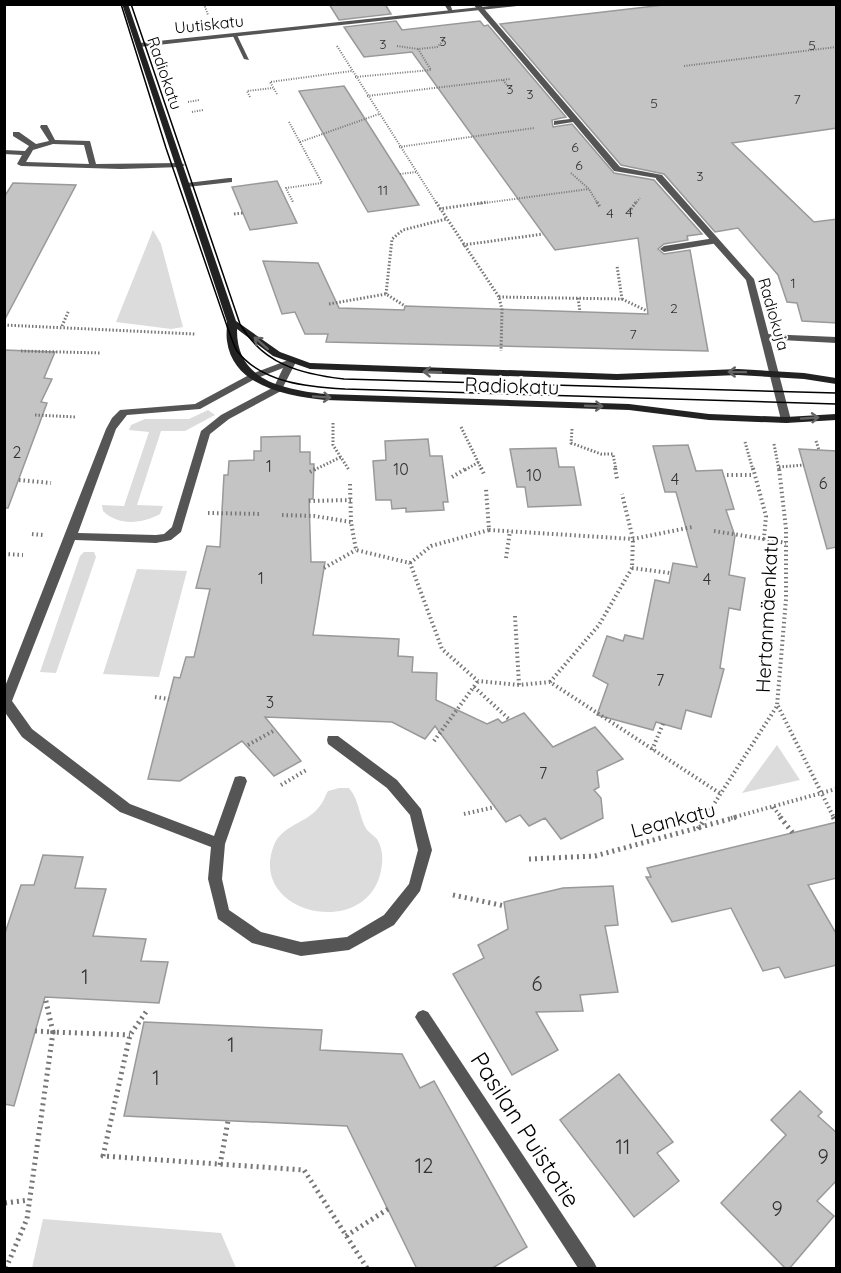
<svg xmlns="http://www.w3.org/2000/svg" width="841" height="1273" font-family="Quicksand,sans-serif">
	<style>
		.green { fill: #dcdcdc }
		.building { fill: #c4c4c4; stroke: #999; stroke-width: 1.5 }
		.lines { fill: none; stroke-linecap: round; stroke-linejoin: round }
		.path-far3 { stroke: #777; stroke-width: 2; stroke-dasharray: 1 1.5; stroke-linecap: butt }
		.path-far2 { stroke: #777; stroke-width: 3; stroke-dasharray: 1.5 2; stroke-linecap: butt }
		.path-far1 { stroke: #777; stroke-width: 4; stroke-dasharray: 1.5 3; stroke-linecap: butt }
		.path { stroke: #777; stroke-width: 5; stroke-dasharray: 2 4; stroke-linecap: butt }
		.lane { fill: #555; fill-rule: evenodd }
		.street { fill: #555; fill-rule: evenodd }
		.secondary { fill: #222; fill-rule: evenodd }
		.tram { stroke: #000; stroke-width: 1.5 }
		.oneway { stroke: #646464 }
		.labels { text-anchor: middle; stroke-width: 5; stroke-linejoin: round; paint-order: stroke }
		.far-number-label { font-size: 14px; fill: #313131 }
		.far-street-label { font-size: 16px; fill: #000; stroke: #fff }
		.number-label { font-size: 16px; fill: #313131 }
		.street-label { font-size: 20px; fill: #000; stroke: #fff }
		.near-number-label { font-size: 20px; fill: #313131 }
		.near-street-label { font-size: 24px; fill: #000; stroke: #fff }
	</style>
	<rect width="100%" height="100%" fill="#fff"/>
	<!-- green -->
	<g class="green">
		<polygon points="153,230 161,244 183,327 171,329 116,322"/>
		<path d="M208 410 215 415 185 431H161L137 505 163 506 160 514C142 524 118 526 103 511L102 505 124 506 149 432 129 430 131 425 145 419H189Z"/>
		<polygon points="84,552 94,552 96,557 56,673 40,672 80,556"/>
		<polygon points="137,569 187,571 159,677 103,674"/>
		<polygon points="777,745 800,780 742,793"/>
		<path d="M339 788H349C360 801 359 818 367 830 370 833 374 836 377 839 384 850 383 863 380 875 362 940 247 913 274 845 282 825 307 823 319 807 323 803 325 796 328 791Z"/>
		<polygon points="43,1219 221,1233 236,1268 32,1268"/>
	</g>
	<!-- building -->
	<g class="building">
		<polygon points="329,4 385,4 391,14 339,20"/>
		<polygon points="672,4 837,4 837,128 732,143 814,222 837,219 837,323 802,321 797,303 787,302 778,275 738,228 715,232 664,174 621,165 500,24"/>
		<polygon points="396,21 402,30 480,21 484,26 488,25 566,117 552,120 553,127 572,124 614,173 654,180 702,234 687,236 688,240 664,244 658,249 664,254 690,250 708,351 326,342 328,334 305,334 295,312 282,314 263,261 318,263 339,308 404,310 405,306 648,314 638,238 555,250 412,52 364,57 344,27"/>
		<polygon points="344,86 400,174 419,205 368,212 299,91"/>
		<polygon points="277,181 297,223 250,230 232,187"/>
		<polygon points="13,183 76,185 4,321 4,197"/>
		<polygon points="4,350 55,352 44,378 52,379 41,402 47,403 8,508 4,508"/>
		<polygon points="300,436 300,452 310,452 310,464 314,464 313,499 309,499 311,562 325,562 313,635 399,639 398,656 413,657 412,672 437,673 436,700 487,724 498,719 502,723 524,713 553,747 595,727 623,759 597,771 599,787 594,790 601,798 603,818 561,839 545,818 529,826 520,815 506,822 435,726 425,739 392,722 265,717 301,761 274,776 242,741 180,781 148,779 174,677 180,678 186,657 194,657 210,589 196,588 207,546 220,547 224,475 228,475 229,461 254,460 254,451 261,451 261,437"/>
		<polygon points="428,439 430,456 442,456 448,502 443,502 444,510 406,512 406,508 392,509 391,500 376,500 373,461 386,460 385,441"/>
		<polygon points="688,445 696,471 722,470 734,509 726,510 735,536 729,575 745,578 740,610 729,608 720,668 724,669 711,717 686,710 681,729 656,722 653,730 597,715 608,684 593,676 607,636 623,641 625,635 643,639 655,580 669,583 673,563 697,567 676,492 665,492 653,446"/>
		<polygon points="556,448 559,467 574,467 581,505 528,507 525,487 517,487 510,449"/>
		<polygon points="799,449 837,451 837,547 827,549"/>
		<polygon points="837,822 837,878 808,885 837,935 837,965 785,978 779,967 763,971 731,908 672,922 646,877 651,877 647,868"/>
		<polygon points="43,855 83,857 75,888 106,889 93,936 146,939 141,961 168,962 159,1003 45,997 14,1106 4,1104 4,936 21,885 34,885"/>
		<polygon points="613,886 618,925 605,926 618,992 580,995 583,1011 536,1012 558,1050 512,1075 453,974 484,958 478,945 508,929 504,902 563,888"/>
		<polygon points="144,1022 322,1030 320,1050 402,1054 420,1088 434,1081 527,1247 491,1269 417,1269 347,1126 124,1116"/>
		<polygon points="619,1074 673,1142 657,1153 679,1181 634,1217 560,1120"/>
		<polygon points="800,1091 822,1112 818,1116 837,1133 837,1180 817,1201 834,1216 789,1269 786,1269 721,1203 786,1135 771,1120"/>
	</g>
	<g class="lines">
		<!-- path-far3 -->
		<g class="path-far3">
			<polyline points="204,4 208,15"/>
			<polyline points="337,46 437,204"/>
			<polyline points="397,46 418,49"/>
			<polyline points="684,66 836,47"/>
			<polyline points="355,77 431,70 418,49 437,47 443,41"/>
			<polyline points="503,80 510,89"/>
			<polyline points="277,94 270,82 352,71"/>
			<polyline points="367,96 510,79"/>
			<polyline points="250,97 247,91 273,88"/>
			<polyline points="188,102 199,100"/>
			<polyline points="192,112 203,110"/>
			<polyline points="289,122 322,183 286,188 293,202"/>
			<polyline points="300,142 379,114"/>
			<polyline points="399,147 534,128"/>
			<polyline points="571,173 589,189 598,204"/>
			<polyline points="400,174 416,172"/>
			<polyline points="477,204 589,189"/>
			<polyline points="635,204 640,198"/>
		</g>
		<!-- path-far2 -->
		<g class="path-far2">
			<polyline points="436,202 499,297 502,310 501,351"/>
			<polyline points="597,202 600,207"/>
			<polyline points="439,209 488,202"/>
			<polyline points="629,212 636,202"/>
			<polyline points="234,214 243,213"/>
			<polyline points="463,245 543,234"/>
			<polyline points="386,294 392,239 403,230 446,219"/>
			<polyline points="499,297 622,299 617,266"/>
			<polyline points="578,298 580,312"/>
			<polyline points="622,299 647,311"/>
			<polyline points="329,304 386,294 405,306"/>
			<polyline points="4,325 195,334"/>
			<polyline points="62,326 69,310"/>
			<polyline points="21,351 101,353"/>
			<polyline points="35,415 76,417"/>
			<polyline points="333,423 333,445 349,470"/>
			<polyline points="461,427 482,470"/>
			<polyline points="572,429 571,443 601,454 613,454 616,470"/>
			<polyline points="816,441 819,450"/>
			<polyline points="745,442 753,470"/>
			<polyline points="774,444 779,470"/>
			<polyline points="779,467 804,465"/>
			<polyline points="314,470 341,457"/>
			<polyline points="465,470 479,462"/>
		</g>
		<!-- path-far1 -->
		<g class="path-far1">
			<polyline points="481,468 484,474"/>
			<polyline points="615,468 617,479"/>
			<polyline points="753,468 766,516 764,539 786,543"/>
			<polyline points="310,472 317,468"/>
			<polyline points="727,475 753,475"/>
			<polyline points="452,477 467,468"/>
			<polyline points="19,480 51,483"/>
			<polyline points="350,484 351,522 356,550 410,563 442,649 478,681 519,685 550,682 721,794"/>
			<polyline points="309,501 351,500"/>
			<polyline points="208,513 262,514"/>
			<polyline points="282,515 314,516 351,522"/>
			<polyline points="489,530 633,539 692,527"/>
			<polyline points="714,531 764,539"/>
			<polyline points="32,534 43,535"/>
			<polyline points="4,554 23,555"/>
			<polyline points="506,558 510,531"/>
			<polyline points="410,563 431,546 489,530 486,489"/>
			<polyline points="324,568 356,550"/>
			<polyline points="632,568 670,573"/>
			<polyline points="515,616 519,685"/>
			<polyline points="550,682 599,625 632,568 633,539 622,494"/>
			<polyline points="474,687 510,720"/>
			<polyline points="155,697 169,699"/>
			<polyline points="778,706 834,818"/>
			<polyline points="434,741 478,681"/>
			<polyline points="248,745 275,730"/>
			<polyline points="652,750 663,724"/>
			<polyline points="281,785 308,769"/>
			<polyline points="773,807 782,818"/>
			<polyline points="464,814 495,807"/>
			<polyline points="705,818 777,706 786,599 786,529 779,468"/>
			<polyline points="731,818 836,789"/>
		</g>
		<!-- path -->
		<g class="path">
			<polyline points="780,817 793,833"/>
			<polyline points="833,817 836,822"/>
			<polyline points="698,829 706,817"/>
			<polyline points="529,859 595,856 737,817"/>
			<polyline points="453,895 505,906"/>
			<polyline points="146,1012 130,1035 103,1156 304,1170 367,1268"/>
			<polyline points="35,1031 53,1032 45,997"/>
			<polyline points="220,1165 228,1121"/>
			<polyline points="5,1203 28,1200"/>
			<polyline points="346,1236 388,1209"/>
			<polyline points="6,1268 27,1219 53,1032 130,1035"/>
		</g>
		<!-- lane -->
		<g class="lane">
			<polygon points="444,4 450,4 453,12 449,12"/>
			<polygon points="473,4 480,4 620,167 662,175 662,179 614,171 573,122 554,125 554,121 570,119"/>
			<polygon points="232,34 237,35 249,60 244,59"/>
			<path d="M41 125H47L55 140 90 141 96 164 181 163 185 165 181 167 121 169 21 166 17 164 22 155 4 154V150L25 151 29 146 13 136V132H19L36 144 49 141 40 127ZM53 144 84 145 89 164 26 162 33 150Z"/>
			<polygon points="229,178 232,178 232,182 187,187 183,185 187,183"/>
			<polygon points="715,238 718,239 718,243 664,252 660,249 664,246"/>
			<polygon points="766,334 836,337 836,343 763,339 761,337"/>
		</g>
		<!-- street -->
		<g class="street">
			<polygon points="509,4 535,4 139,47 136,45 139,43"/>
			<polygon points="656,175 662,175 754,279 791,420 790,422 786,423 781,420 746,280 656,179"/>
			<path d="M291 359 296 362 281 391 229 419 210 434 181 532 171 540 156 543 75 540 12 701 32 729 130 804 214 836 235 777 240 776 245 777 247 781 225 844 222 879 229 910 261 932 301 942 347 937 384 915 409 884 418 850 410 815 387 788 328 744 327 740 328 736H338L397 780 421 809 432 850 420 891 394 925 349 950 301 956 252 943 218 919 208 879 211 847 120 812 22 737 4 711V689L106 429 112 418 120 410 195 404 249 375ZM283 368 274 387 221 415 201 431 172 527 164 534 156 535 78 533 116 429 127 415 200 409 255 379Z"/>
			<polygon points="423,1010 428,1012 594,1262 597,1268 578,1268 418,1022 415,1017 418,1012"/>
		</g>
		<!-- secondary -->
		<path class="secondary" d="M122 4H128L236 321 280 352 310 363 617 374 738 369 804 373 836 378V384L804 379 738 375 617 380 310 369 273 356 237 329C236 381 283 389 325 394L629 404 709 414 786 417 836 414V420L786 423 709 420 629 410 325 400C288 396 233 387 227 341 226 335 227 328 227 322Z"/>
		<!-- tram -->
		<g class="tram">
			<path d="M121 4 166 148 228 329C231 336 233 344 237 351 262 383 308 387 345 389L836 404"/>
			<path d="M131 4 240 324C263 364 300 374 344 379L836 393"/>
		</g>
	</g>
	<!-- one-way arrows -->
	<defs><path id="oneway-shaft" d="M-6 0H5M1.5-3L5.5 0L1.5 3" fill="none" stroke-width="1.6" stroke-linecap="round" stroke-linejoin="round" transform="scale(1.5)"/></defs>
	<g class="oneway">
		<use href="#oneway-shaft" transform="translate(261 343) rotate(-139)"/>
		<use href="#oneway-shaft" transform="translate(432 372) rotate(-178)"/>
		<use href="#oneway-shaft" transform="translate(737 372) rotate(-179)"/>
		<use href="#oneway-shaft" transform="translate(322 397) rotate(4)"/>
		<use href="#oneway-shaft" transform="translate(594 406) rotate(2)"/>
		<use href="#oneway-shaft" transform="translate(810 418) rotate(-4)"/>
	</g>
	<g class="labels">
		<!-- far-number labels -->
		<g class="far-number-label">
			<text x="443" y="46">3</text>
			<text x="383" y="49">3</text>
			<text x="812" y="50">5</text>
			<text x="510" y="94">3</text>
			<text x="530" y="99">3</text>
			<text x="797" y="104">7</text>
			<text x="654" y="108">5</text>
			<text x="575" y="152">6</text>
			<text x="579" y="170">6</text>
			<text x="700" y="181">3</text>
			<text x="383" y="195">11</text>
			<text x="629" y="217">4</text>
			<text x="610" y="218">4</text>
			<text x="793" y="288">1</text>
			<text x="674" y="313">2</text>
			<text x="633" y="339">7</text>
		</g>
		<!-- far-street labels -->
		<g class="far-street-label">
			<text transform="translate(209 24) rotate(-6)" y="6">Uutiskatu</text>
			<text transform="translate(165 73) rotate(71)" y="6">Radiokatu</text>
			<text transform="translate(774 314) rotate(74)" y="6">Radiokuja</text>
		</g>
		<!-- number labels -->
		<g class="number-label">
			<text x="17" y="458">2</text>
			<text x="269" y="472">1</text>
			<text x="401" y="475">10</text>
			<text x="534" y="481">10</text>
			<text x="675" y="485">4</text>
			<text x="823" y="489">6</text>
			<text x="261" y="584">1</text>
			<text x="707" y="585">4</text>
			<text x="660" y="686">7</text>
			<text x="270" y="708">3</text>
			<text x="543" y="779">7</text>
		</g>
		<!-- street labels -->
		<g class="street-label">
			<text transform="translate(512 386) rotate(2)" y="7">Radiokatu</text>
			<text transform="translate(767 614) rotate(-87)" y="7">Hertanmäenkatu</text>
			<text transform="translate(673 820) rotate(-15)" y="7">Leankatu</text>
		</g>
		<!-- near-number labels -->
		<g class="near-number-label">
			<text x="85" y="984">1</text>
			<text x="537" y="991">6</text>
			<text x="231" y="1052">1</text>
			<text x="156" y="1085">1</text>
			<text x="623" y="1154">11</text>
			<text x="823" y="1164">9</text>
			<text x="424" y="1173">12</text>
			<text x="777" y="1216">9</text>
		</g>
		<!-- near-street labels -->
		<g class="near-street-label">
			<text transform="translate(525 1130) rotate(57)" y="8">Pasilan Puistotie</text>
		</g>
	</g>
	<!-- border -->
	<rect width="841" height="1273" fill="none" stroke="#000000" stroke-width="12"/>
</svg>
